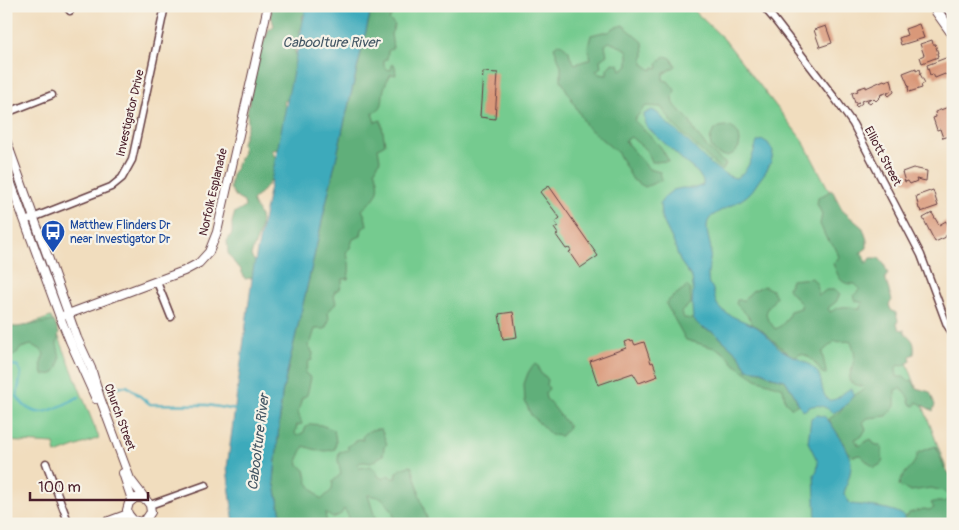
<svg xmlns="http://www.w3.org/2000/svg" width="959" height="530" font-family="Pangolin,sans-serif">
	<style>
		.green { fill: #75cb8f; stroke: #60755d }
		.forest { fill: #60af7a; stroke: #556752; fill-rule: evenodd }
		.water { fill: #3caabb; stroke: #436473 }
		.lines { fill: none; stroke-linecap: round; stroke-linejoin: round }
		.stream { stroke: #3caabb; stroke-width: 2.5 }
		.building { fill: #d99879 }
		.minor-casing { stroke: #633c41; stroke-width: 9 }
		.tertiary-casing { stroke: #633c41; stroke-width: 10 }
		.primary-casing { stroke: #633c41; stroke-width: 12 }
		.minor { stroke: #fff; stroke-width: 6 }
		.tertiary { stroke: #fff; stroke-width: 8 }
		.primary { stroke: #fff; stroke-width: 10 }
		.labels { text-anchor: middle; stroke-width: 4.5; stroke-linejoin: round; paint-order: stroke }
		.street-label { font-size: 12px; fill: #4a1f2b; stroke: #f7f3e8 }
		.transit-label { font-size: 12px; fill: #164399; stroke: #f7f3e8; text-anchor: start }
		.water-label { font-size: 14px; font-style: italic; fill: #445765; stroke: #f7f3e8 }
	</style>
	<rect width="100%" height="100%" fill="#f7f3e8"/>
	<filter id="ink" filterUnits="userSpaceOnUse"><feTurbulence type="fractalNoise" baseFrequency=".02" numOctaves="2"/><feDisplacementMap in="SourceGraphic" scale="10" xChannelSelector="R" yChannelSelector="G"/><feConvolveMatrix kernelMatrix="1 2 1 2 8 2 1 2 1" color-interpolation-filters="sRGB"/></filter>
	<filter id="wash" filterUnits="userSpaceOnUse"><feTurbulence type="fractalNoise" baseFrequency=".0096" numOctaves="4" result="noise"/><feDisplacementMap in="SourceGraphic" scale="20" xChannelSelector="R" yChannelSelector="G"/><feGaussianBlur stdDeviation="1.12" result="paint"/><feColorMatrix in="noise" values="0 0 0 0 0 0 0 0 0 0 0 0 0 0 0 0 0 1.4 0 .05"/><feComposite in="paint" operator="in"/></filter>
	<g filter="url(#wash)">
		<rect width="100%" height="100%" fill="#f1ddbe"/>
		<!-- green -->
		<g class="green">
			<polygon points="372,6 689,6 724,39 803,141 877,281 953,487 953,524 283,524 282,394 344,124"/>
			<polygon points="51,317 99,438 56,454 54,444 6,441 6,318 11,331"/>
		</g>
		<!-- forest -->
		<g class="forest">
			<path d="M271 6H312L311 13 302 16 305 25 299 31 302 34 300 43 295 46V52L298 60 294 99 284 101 286 112 280 149 272 150C273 154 276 158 276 161 278 177 262 192 252 201 255 206 258 211 260 216 264 229 254 244 251 256L261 270 256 277 245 279 240 268 235 264 228 253 227 241 232 233V222L235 212 241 210 245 207 244 202 237 198 230 188 232 175 243 152 242 143 248 124 247 112 258 62 254 49 262 46 269 29 274 26 271 15Z"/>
			<path d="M372 6H398L389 20 395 25 391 34 393 48 388 51 387 59 384 60V66L386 69 391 70 392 64 395 66 396 75 391 74C388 79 385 84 384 89 381 101 386 107 372 113L375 122 381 120 385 144 378 148 380 160 375 170C383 192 377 196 362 210L365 216 367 225 362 229 361 236 353 239 350 248 346 252C350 262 350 268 348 279H343L340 289 335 291 334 295 336 303 328 312 329 320 325 329H315L311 342 308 346 313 353 312 360 309 361 305 373 311 378 307 395 302 398 298 412 302 424 297 425 295 434 297 436 304 432 305 428 311 424 321 425 334 430 336 441 335 449C324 453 315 450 304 446L298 459 299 465 305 470 308 483 321 500 332 490 333 481 341 474 338 460 339 452 349 450 347 447 359 439 363 440 362 437C368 430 373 429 381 429L387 444 384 447 383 455 371 463 364 462 358 463 359 468 371 466 377 472 378 476 383 479 388 475 392 478H397L396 473 400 469 409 466 412 467 419 491V494L427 518V521H429L432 524H396L392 510 382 498 368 495 377 524H349L348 515 344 509 341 514 333 518 325 513 327 524H283L274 481 282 394 311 270 344 124Z"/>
			<path d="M623 25 643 42 644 54 643 64 652 70 654 67 658 68 657 63 665 56 671 58 676 66 663 74V80L668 81 675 90C669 106 679 108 688 119 691 123 693 129 696 133 705 146 714 155 726 164L722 171 675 126 661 107 646 106 634 120 660 146 669 161 652 162 646 150 631 137 625 141 649 169 660 172 662 180 645 187 633 180 618 153 587 127 561 80V66L554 47 560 43 569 51 570 57 575 64 591 59 588 47 591 35 603 32H609L613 28ZM609 42 626 49 628 53V66L621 70 619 64 612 63 607 69V75L599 74 596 71 601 67 600 60 607 55 605 45Z"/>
			<circle cx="725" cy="141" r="15"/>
			<path d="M832 190 843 211 863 228 867 240V248L860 253 866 264 871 258H879L884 264 888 274 885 278 892 300 889 305 891 310 896 313 898 320 897 324 899 329 904 330 905 333C913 340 915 342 914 354L910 356 911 361 903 366 898 365 896 368 897 377H904L908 381 912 380 916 388 930 392 935 405 933 411 917 402 915 406 910 404 908 397 900 388 895 390V406L887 416 868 418 863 422 866 429 862 436 855 439 859 446 867 441 871 439 874 444 881 446C883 451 881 455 883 460L881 464 874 468 860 455 853 456 849 453 838 434 834 430 829 419 842 410 845 401 863 390 864 387 854 384 849 381C851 364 859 360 851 342 845 340 841 343 835 341L822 352C823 359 826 368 826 374L822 373C816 364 810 354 799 354L796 357 789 354 758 327 753 325 747 315 736 304 737 300H744L752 291 764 286 772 290 776 296C772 306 767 304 766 316L775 329C783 326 788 319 790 311L801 308V304L788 289 791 280 812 278C818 284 818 287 818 295L821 294 826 290H836L840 294 836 302 828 308 830 312C842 305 846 306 859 309L863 303 856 301 854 295 860 289 855 284C839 285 839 276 833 264L839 257 835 247 826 238 820 224 822 214 817 204 818 198Z"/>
			<polygon points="687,286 690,289 691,303 681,312 684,318 693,319 701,327 715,333 739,355 747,369 762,371 772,377 785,380 795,396 798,404 792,408 785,401 783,388 756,379 734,364 727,355 718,349 686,340 666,304 669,300"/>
			<polygon points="54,321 59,333 57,344 60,358 58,368 53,374 43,375 41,363 44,354 40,349 31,345 21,348 14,356 6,352 6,326 17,327"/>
			<polygon points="535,364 539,367 539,370 542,375 545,376 548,380 547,385 549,389 545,393 546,399 550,402 569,427 561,436 551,435 531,415 525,401 524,384 528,373 533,365"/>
			<path d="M936 446 944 467 953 478V524H888L899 517 908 516 909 513 924 509 929 510 934 508 931 503 934 502H944L951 498 949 493 947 494 943 491 931 488 911 491 899 486C900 474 912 469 916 459 918 454 916 454 920 452 925 449 931 448 936 446Z"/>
		</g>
		<!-- water -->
		<g class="water">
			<polygon points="306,6 372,6 344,124 311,270 282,394 274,481 283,524 234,524 227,468 253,271"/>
			<path d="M652 110C660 113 663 120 669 125 673 129 678 131 681 135 697 149 715 174 736 178 750 170 752 156 757 142L763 140 768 143 773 151C772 163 768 169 761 178 757 183 754 189 750 193 740 203 725 207 714 215 701 222 710 239 711 250 711 261 706 273 709 284 710 285 711 286 712 287 715 294 714 302 720 308 729 317 745 321 757 327 766 333 773 343 782 350 793 357 805 360 815 369 824 378 819 391 828 400 839 402 842 391 852 388L854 395 843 408 833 413C825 405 813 402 804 411L798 404 795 396 785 380 772 377 762 371 747 369 739 355 715 333 701 327 693 319 692 306 693 287 692 278 680 261 673 241 661 217 660 204 664 197 673 190 682 188H695L703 185V181L698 173 686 163 648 128 645 124 644 114Z"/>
			<path d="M817 415C820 415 823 416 825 417 832 422 850 454 851 462 852 473 846 484 844 494L850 504C861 505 892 508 901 514 905 516 906 520 906 524H835L831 522 816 524 814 474 817 471 818 462 808 442 811 418Z"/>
		</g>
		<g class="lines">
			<!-- stream -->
			<g class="stream">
				<path d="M6 364 18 366 21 373 17 396C34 425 56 408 79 397"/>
				<polyline points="105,387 127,386 150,404 207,405 237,410"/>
			</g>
		</g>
		<g id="blocks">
			<!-- building -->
			<g class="building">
				<polygon points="919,24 924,38 901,45 899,38 907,35 905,29"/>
				<polygon points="826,26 832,43 820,47 814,30"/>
				<polygon points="932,40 933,44 935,44 938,53 937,53 938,57 922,63 920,57 924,55 920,44"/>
				<polygon points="951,56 953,61 952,63 953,73 946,75 945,74 935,78 933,74 930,75 927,65"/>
				<polygon points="916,68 916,71 920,69 921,73 920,74 925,83 921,85 922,88 909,92 908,87 909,87 903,73"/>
				<polygon points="483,72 498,73 495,119 480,117"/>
				<polygon points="891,79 894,92 889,96 887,94 891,91 880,95 881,96 876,101 874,99 870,103 867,101 871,98 861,101 862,103 857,107 855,105 859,102 855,103 852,93 858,91 857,89 866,86 866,88 884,80 885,81"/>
				<polygon points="951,106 953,112 953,135 943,138 940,129 937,130 933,118 936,117 935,112"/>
				<polygon points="913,168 927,171 926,181 916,179 917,181 910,184 908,181 905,182 902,172"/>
				<polygon points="549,186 598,256 580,268 569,252 571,251 569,248 566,249 556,235 558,234 554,228 558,226 555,222 560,218 540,192"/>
				<polygon points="933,190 938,206 921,212 920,209 919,209 916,196"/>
				<polygon points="932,213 939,225 946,221 951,231 947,233 948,235 945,236 946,237 935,242 923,218"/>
				<polygon points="513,312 517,337 503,339 499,314"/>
				<polygon points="630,340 631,342 633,341 635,345 644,342 651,363 653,362 658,376 639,383 633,373 598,385 590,361 626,348 624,342"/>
			</g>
		</g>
	</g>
	<g filter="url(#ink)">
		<use href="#blocks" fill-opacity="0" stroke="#633c41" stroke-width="1"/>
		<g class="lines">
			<defs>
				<g id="minor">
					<polyline points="66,6 70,11"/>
					<polyline points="763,6 774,19 834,97 853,124 921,255 947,325 953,334"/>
					<polyline points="6,113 52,95"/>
					<polyline points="25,221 111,187 122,178 132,160 165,6"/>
					<polyline points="157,282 171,317"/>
					<polyline points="46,463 69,524"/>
					<polyline points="150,505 206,485"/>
				</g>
				<g id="tertiary">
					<polyline points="6,140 68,313 77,338 91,368 100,398 130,479 150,505 151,512 147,518 141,522 133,520 128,514 127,510 129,503 135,498 141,498 144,499"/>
					<polyline points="6,170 60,317 70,341 96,399"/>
					<polyline points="60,317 184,271 199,263 209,252 217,232 268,6"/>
					<polyline points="123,473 132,500"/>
					<polyline points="101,524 128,514"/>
				</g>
				<g id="primary">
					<polyline points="933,6 953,34"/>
					<polyline points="947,6 953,14"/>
				</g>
			</defs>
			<!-- minor casing -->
			<use href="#minor" class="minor-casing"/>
			<!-- tertiary casing -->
			<use href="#tertiary" class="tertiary-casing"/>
			<!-- primary casing -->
			<use href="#primary" class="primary-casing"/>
			<!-- minor -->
			<use href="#minor" class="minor"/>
			<!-- tertiary -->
			<use href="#tertiary" class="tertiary"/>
			<!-- primary -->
			<use href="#primary" class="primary"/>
		</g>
	</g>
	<!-- icons -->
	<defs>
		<symbol id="bus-pin" viewBox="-11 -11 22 30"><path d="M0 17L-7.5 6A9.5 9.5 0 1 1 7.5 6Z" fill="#1a4fb4" stroke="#f7f3e8"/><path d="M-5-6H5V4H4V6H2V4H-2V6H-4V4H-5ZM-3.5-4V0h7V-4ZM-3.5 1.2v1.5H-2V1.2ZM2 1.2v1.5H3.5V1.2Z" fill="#fff"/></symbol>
	</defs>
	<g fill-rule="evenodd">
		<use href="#bus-pin" x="39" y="218" width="28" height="38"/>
	</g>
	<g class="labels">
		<!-- street labels -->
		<g class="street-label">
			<text transform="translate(130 113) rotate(-77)" y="4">Investigator Drive</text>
			<text transform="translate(883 156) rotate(62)" y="4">Elliott Street</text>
			<text transform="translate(213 192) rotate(-77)" y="4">Norfolk Esplanade</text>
			<text transform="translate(120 417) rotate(70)" y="4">Church Street</text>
		</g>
		<!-- transit labels -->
		<g class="transit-label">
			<text x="70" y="229">Matthew Flinders Dr<tspan x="70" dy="14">near Investigator Dr</tspan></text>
		</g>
		<!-- water labels -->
		<g class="water-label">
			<text x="331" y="47">Caboolture River</text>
			<text transform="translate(258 442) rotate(-83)" y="5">Caboolture River</text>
		</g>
	</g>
	<!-- margin -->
	<rect width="959" height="530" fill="none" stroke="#f7f3e8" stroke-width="25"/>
	<!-- scale -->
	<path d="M30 492v8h118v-8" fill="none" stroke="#4a1f2b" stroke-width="2.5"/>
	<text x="38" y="492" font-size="15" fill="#4a1f2b" stroke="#f7f3e8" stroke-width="4" paint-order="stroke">100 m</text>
</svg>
